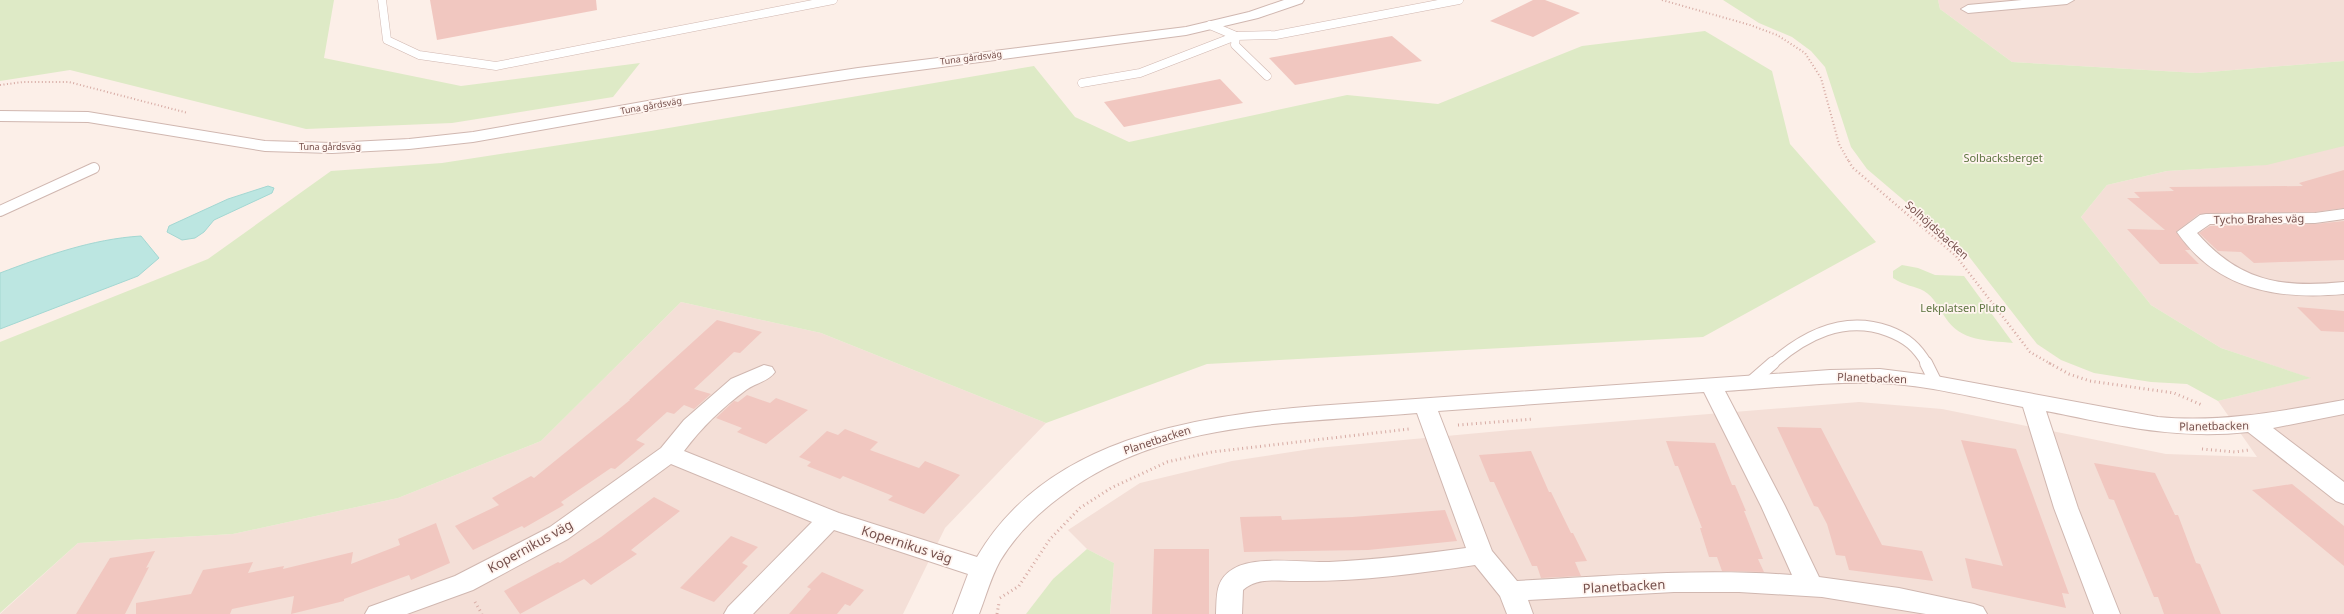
<svg xmlns="http://www.w3.org/2000/svg" width="2344" height="614" font-family="'Noto Sans',sans-serif">
	<style>
		.residential { fill: #f4dfd7 }
		.green { fill: #deeac6 }
		.water { fill: #bce6e1; stroke: #a3d7d2 }
		.building { fill: #f1c7c0 }
		.lines { fill: none; stroke-linecap: round; stroke-linejoin: round }
		.lane-far2-casing { stroke: #d0b7b0; stroke-width: 9 }
		.lane-far1-casing { stroke: #d0b7b0; stroke-width: 12 }
		.lane-casing { stroke: #d0b7b0; stroke-width: 14 }
		.street-casing { stroke: #d0b7b0; stroke-width: 2 }
		.path-far2 { stroke: #d6aaa3; stroke-width: 2; stroke-dasharray: 1 2.5; stroke-linecap: butt }
		.path-far1 { stroke: #d6aaa3; stroke-width: 2.5; stroke-dasharray: 1 3; stroke-linecap: butt }
		.path { stroke: #d6aaa3; stroke-width: 3; stroke-dasharray: 1 3.5; stroke-linecap: butt }
		.lane-far2 { stroke: #fff; stroke-width: 8 }
		.lane-far1 { stroke: #fff; stroke-width: 10 }
		.lane { stroke: #fff; stroke-width: 12 }
		.street { fill: #fff; fill-rule: evenodd }
		.labels { text-anchor: middle; stroke-width: 3.5; stroke-linejoin: round; paint-order: stroke }
		.far-street-label { font-size: 9px; fill: #76504c; stroke: #fff4ef }
		.park-label { font-size: 11px; fill: #5e7541; stroke: #fff4ef }
		.street-label { font-size: 11px; fill: #76504c; stroke: #fff4ef }
		.near-street-label { font-size: 13px; fill: #76504c; stroke: #fff4ef }
	</style>
	<rect width="100%" height="100%" fill="#fcefe8"/>
	<!-- residential -->
	<g class="residential">
		<polygon points="1938,0 2344,0 2344,61 2197,73 2012,62 1940,9"/>
		<polygon points="2344,145 2344,614 1110,614 1114,563 1087,549 1068,530 1140,483 1232,461 1317,448 1511,430 1859,402 1942,409 2166,454 2257,457 2218,401 2310,378 2221,348 2151,305 2081,217 2107,185 2167,171 2261,165"/>
		<polygon points="681,302 821,333 1046,423 945,528 903,614 0,614 78,543 233,534 398,498 541,441"/>
	</g>
	<!-- green -->
	<g class="green">
		<polygon points="0,0 334,0 324,58 461,86 640,63 613,97 452,123 306,129 70,70 0,81"/>
		<polygon points="1723,0 1938,0 1940,9 2012,62 2197,73 2344,61 2344,146 2267,165 2167,171 2107,185 2081,217 2151,305 2221,348 2311,378 2218,401 2187,384 2151,382 2094,373 2061,360 2037,344 1967,254 1867,169 1851,147 1825,67 1811,51 1792,37 1759,23"/>
		<polygon points="1705,31 1772,71 1790,144 1876,242 1703,337 1207,364 1046,423 821,333 681,302 541,441 398,498 233,534 78,543 0,613 0,342 208,259 331,171 442,163 651,131 1034,66 1075,117 1129,142 1347,95 1438,104 1582,46"/>
		<path d="M1902 265 1918 268 1935 275 1964 276 2013 343C1986 340 1961 342 1945 317 1939 308 1934 297 1924 291 1915 286 1905 286 1893 278V271Z"/>
		<polygon points="1087,549 1114,563 1110,614 1026,614 1053,579"/>
	</g>
	<!-- water -->
	<g class="water">
		<polygon points="268,186 274,188 272,193 214,220 204,232 195,238 182,240 167,232 169,226 228,199"/>
		<path d="M141 236 159 258 138 276 0 329V273C45 256 92 239 141 236Z"/>
	</g>
	<!-- building -->
	<g class="building">
		<polygon points="430,0 596,0 597,10 437,40"/>
		<polygon points="1533,0 1545,0 1580,13 1533,37 1490,21"/>
		<polygon points="1392,36 1422,61 1295,85 1269,58"/>
		<polygon points="1220,79 1243,103 1124,127 1104,102"/>
		<polygon points="2344,170 2344,208 2315,212 2199,214 2176,232 2190,250 2185,250 2199,264 2160,264 2127,229 2165,230 2127,198 2140,198 2134,192 2174,191 2169,187 2303,186 2299,183"/>
		<polygon points="2344,221 2344,260 2254,263 2241,252 2218,251 2199,233 2210,226 2315,224"/>
		<polygon points="2297,307 2344,311 2344,332 2321,331"/>
		<polygon points="717,320 762,332 740,353 734,352 694,389 711,394 694,409 684,405 674,414 667,412 636,440 645,444 615,469 611,468 561,502 564,505 524,528 522,526 473,550 455,526 499,505 492,498 531,476 534,478 630,400 629,400"/>
		<polygon points="747,395 770,403 776,398 808,410 766,444 737,432 742,428 716,418 734,401 738,402"/>
		<polygon points="1777,427 1821,428 1882,545 1922,551 1933,581 1849,570 1845,556 1836,555 1827,524 1818,507 1814,506"/>
		<polygon points="845,429 878,442 870,450 919,468 925,461 960,475 924,514 888,500 893,496 843,476 840,479 807,466 811,462 799,457 827,431 838,435"/>
		<polygon points="1961,440 2016,449 2069,594 2062,593 2066,608 1972,588 1965,558 2003,566"/>
		<polygon points="1666,441 1715,443 1732,485 1735,485 1746,511 1744,511 1763,559 1758,559 1764,572 1722,571 1717,557 1709,557 1700,528 1702,528 1678,466 1675,466"/>
		<polygon points="1531,451 1549,492 1551,492 1571,533 1573,533 1587,561 1575,562 1581,576 1541,578 1537,566 1532,566 1494,482 1490,482 1479,455"/>
		<polygon points="2094,463 2155,473 2175,515 2178,515 2196,563 2200,564 2221,614 2164,614 2158,597 2154,597 2114,500 2109,499"/>
		<polygon points="2292,484 2344,526 2344,566 2252,490"/>
		<polygon points="654,497 680,511 631,550 637,554 591,585 584,579 520,614 504,591 558,562 560,563 601,537"/>
		<polygon points="1445,510 1457,541 1368,550 1244,552 1240,517 1281,516 1282,520 1352,517"/>
		<polygon points="436,523 450,563 411,580 409,575 344,599 344,601 291,614 294,596 232,609 230,614 136,614 136,603 191,594 203,570 253,562 248,573 284,566 283,569 353,552 351,564 400,545 398,539"/>
		<polygon points="731,536 758,547 742,563 748,566 714,602 680,588"/>
		<polygon points="1154,549 1209,549 1209,614 1152,614"/>
		<polygon points="155,551 146,568 149,567 125,614 76,614 110,558"/>
		<polygon points="822,572 864,590 850,606 845,604 837,614 789,614 811,589 807,587"/>
	</g>
	<g class="lines">
		<defs>
			<g id="lane-far2">
				<polyline points="382,0 387,40 419,55 496,66 833,0"/>
				<polyline points="1210,25 1236,36 1235,45 1267,76"/>
				<polyline points="1082,83 1140,73 1236,36 1276,35 1459,0"/>
			</g>
			<g id="lane-far1">
				<polyline points="0,211 94,168"/>
				<path d="M1772 364C1805 335 1844 315 1888 331 1907 338 1917 347 1927 364"/>
			</g>
			<g id="lane">
				<polyline points="1926,363 1936,383"/>
				<polyline points="1750,383 1773,363"/>
			</g>
			<g id="street">
				<polygon points="1284,0 1304,0 1302,3 1258,18 1186,35 858,78 687,104 473,142 409,149 332,153 265,151 88,122 0,121 0,111 88,112 265,141 332,143 409,139 473,132 687,94 858,68 1186,27 1249,12"/>
				<polygon points="2022,0 2074,0 2067,4 1968,13 1961,9 1968,5"/>
				<path d="M2344 209V219L2315 223 2210 224 2197 233C2240 282 2281 288 2344 282V294C2278 300 2217 290 2177 232L2200 215 2206 214 2315 213Z"/>
				<path d="M764 365 772 367 775 372C768 382 755 383 746 390 723 407 701 428 684 451L839 513 977 557C1046 439 1192 416 1316 406L1830 370 1880 369 1936 376 2158 417C2222 423 2282 411 2344 400V414L2273 428 2344 482V504L2336 501 2248 432C2175 440 2117 425 2046 411L2078 508 2120 614H2094L2054 508 2023 407C1976 398 1927 385 1879 383 1828 381 1776 388 1725 391L1785 506 1819 577 1899 588 1974 604 1983 607 1987 614H1926L1822 597 1739 592H1674L1528 600 1533 614H1507L1500 596 1475 565C1415 574 1356 582 1295 581 1277 581 1257 577 1243 590L1242 614H1216C1217 595 1215 580 1233 569 1254 555 1305 563 1329 562 1375 560 1421 554 1466 548L1417 413C1296 424 1161 418 1060 497 1037 514 1015 536 1000 561 991 577 986 596 979 614H953L968 574 834 530 753 614H724L728 607 812 522 671 464 568 539 473 590 407 614H365L369 607 455 576 550 527 661 448 684 420 731 379ZM1704 392 1761 506 1792 575C1700 568 1609 576 1517 581L1492 551 1438 411Z"/>
			</g>
		</defs>
		<!-- lane-far2 casing -->
		<use href="#lane-far2" class="lane-far2-casing"/>
		<!-- lane-far1 casing -->
		<use href="#lane-far1" class="lane-far1-casing"/>
		<!-- lane casing -->
		<use href="#lane" class="lane-casing"/>
		<!-- street casing -->
		<use href="#street" class="street-casing"/>
		<!-- path-far2 -->
		<g class="path-far2">
			<polyline points="1662,0 1750,25 1777,35 1805,53 1821,78 1839,144 1849,162"/>
			<polyline points="0,85 23,82 69,82 188,113"/>
		</g>
		<!-- path-far1 -->
		<polyline class="path-far1" points="1849,161 1852,167 1956,256 2030,352 2051,364"/>
		<!-- path -->
		<g class="path">
			<polyline points="2049,363 2069,374 2090,381 2174,393 2202,405"/>
			<polyline points="1458,425 1534,419"/>
			<polyline points="2202,449 2235,452 2249,450"/>
			<polyline points="1000,598 1019,586 1050,539 1080,508 1111,488 1167,462 1212,452 1409,429"/>
			<polyline points="475,602 482,614"/>
			<polyline points="997,614 999,603"/>
		</g>
		<!-- lane-far2 -->
		<use href="#lane-far2" class="lane-far2"/>
		<!-- lane-far1 -->
		<use href="#lane-far1" class="lane-far1"/>
		<!-- lane -->
		<use href="#lane" class="lane"/>
		<!-- street -->
		<use href="#street" class="street"/>
	</g>
	<g class="labels">
		<!-- far-street labels -->
		<g class="far-street-label">
			<text transform="translate(971 58) rotate(-7)" y="3">Tuna gårdsväg</text>
			<text transform="translate(651 106) rotate(-10)" y="3">Tuna gårdsväg</text>
			<text x="330" y="150">Tuna gårdsväg</text>
		</g>
		<!-- park labels -->
		<g class="park-label">
			<text x="2003" y="162">Solbacksberget</text>
			<text x="1963" y="312">Lekplatsen Pluto</text>
		</g>
		<!-- street labels -->
		<g class="street-label">
			<text transform="translate(2259 219) rotate(-1)" y="4">Tycho Brahes väg</text>
			<text transform="translate(1937 230) rotate(42)" y="4">Solhöjdsbacken</text>
			<text transform="translate(1872 378) rotate(2)" y="4">Planetbacken</text>
			<text transform="translate(2214 426) rotate(-1)" y="4">Planetbacken</text>
			<text transform="translate(1157 440) rotate(-18)" y="4">Planetbacken</text>
		</g>
		<!-- near-street labels -->
		<g class="near-street-label">
			<text transform="translate(907 544) rotate(18)" y="5">Kopernikus väg</text>
			<text transform="translate(530 546) rotate(-29)" y="5">Kopernikus väg</text>
			<text transform="translate(1624 586) rotate(-3)" y="5">Planetbacken</text>
		</g>
	</g>
</svg>
